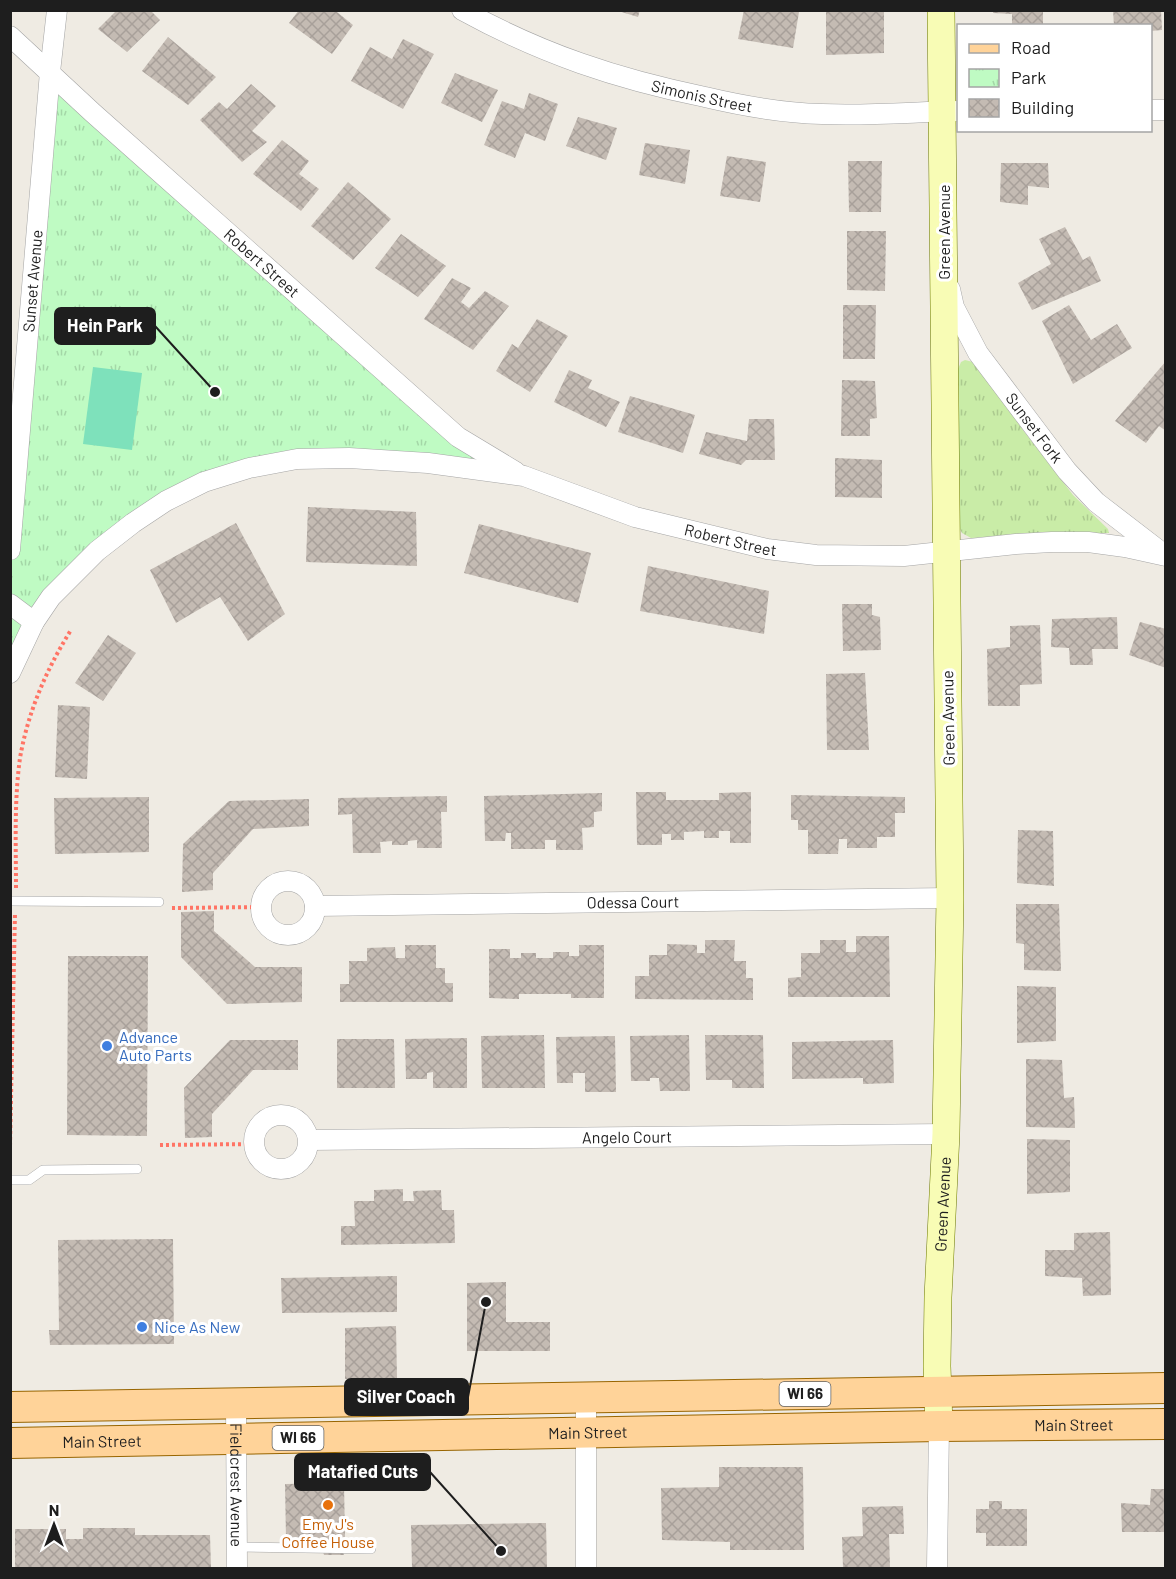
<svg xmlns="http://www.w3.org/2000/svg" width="1176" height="1579" font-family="Barlow,sans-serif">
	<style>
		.grass { fill: url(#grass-tufts) }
		.park { fill: url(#park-tufts) }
		.pitch { fill: #7ee1bb }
		.building { fill: url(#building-cross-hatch) }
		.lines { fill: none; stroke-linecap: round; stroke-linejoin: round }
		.lane-casing { stroke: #a5a5a5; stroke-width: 10 }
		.street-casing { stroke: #a5a5a5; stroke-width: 21 }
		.secondary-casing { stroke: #6c7901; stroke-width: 28 }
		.primary-casing { stroke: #986500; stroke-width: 32 }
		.path { stroke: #ff7465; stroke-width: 4; stroke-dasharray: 3 3; stroke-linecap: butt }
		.lane { stroke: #fff; stroke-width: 9 }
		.street { stroke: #fff; stroke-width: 20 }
		.secondary { stroke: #f8fcb5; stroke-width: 27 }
		.primary { stroke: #ffd399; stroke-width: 30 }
		.shop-dot { fill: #3f7fe0; stroke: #fff; stroke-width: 2 }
		.food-dot { fill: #e8710a; stroke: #fff; stroke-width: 2 }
		.labels { text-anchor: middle; stroke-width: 6; stroke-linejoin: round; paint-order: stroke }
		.shield { fill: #fff; stroke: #626262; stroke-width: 1.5 }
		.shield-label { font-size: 15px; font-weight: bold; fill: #1e1e1e }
		.street-label { font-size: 16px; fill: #1e1e1e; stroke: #fff }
		.shop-label { font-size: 16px; fill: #366cbe; stroke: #fff; text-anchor: start }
		.food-label { font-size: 16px; fill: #c56008; stroke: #fff }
		.leader { fill: none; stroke: #1e1e1e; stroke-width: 2 }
		.callout-dot { fill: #1e1e1e; stroke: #fff; stroke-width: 2 }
		.callout { fill: #1e1e1e; stroke: #1e1e1e; stroke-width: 2 }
		.callout-label { font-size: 18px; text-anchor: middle; font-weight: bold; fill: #fff }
	</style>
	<defs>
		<pattern id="grass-tufts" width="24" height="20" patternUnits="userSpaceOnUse" patternTransform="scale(1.5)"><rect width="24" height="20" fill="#c9eca7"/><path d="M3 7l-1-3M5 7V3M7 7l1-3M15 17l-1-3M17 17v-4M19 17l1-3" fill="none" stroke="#acca8f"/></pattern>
		<pattern id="park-tufts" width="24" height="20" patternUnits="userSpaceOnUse" patternTransform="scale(1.5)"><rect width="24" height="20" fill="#bffbc3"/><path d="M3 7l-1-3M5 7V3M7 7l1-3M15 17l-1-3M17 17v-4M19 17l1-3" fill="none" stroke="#a4d7a7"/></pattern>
		<pattern id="building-cross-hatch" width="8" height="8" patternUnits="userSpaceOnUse" patternTransform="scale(1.5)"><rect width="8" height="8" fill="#c4bbb3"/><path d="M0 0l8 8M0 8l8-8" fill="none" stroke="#a8a09a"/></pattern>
	</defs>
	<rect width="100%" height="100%" fill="#efebe3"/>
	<!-- grass -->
	<polygon class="grass" points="965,360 977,363 1023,430 1073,495 1108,529 1109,533 1061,533 971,538 962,533 959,527 958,369 961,362"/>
	<!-- park -->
	<polygon class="park" points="50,72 354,346 524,476 349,458 204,482 71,576 11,673 11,550"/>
	<!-- pitch -->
	<polygon class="pitch" points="93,367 142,373 132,450 83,444"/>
	<!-- building -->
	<g class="building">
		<polygon points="117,10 150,10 160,20 127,52 98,29"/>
		<polygon points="299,10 338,10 337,12 353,25 332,54 289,23"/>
		<polygon points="615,10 640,10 638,17"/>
		<polygon points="744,10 799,12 793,48 738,39"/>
		<polygon points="826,10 884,10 884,53 826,55"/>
		<polygon points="993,10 1043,10 1043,26 1012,26 1012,14 993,13"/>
		<polygon points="1113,10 1161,10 1162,30 1150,31 1150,26 1114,26"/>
		<polygon points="168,37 216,77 188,105 142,71"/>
		<polygon points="403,39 434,54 403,109 351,81 370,47 392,59"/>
		<polygon points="455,73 498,90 482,122 441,103"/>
		<polygon points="251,84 276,106 252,131 267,142 242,162 200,120 219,102 227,109"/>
		<polygon points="529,93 558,104 545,141 525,133 515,158 484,145 502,101 524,109"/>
		<polygon points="578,117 617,128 606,160 566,146"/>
		<polygon points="282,140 309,161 299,174 319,189 301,211 253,174"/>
		<polygon points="645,143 690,150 685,184 639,175"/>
		<polygon points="727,156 766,162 760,202 720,196"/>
		<polygon points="848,161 882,161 881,212 849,212"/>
		<polygon points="1001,163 1048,163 1049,188 1028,186 1028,205 1000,202"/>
		<polygon points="348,182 391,219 353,260 311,226"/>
		<polygon points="1065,227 1083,260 1090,256 1101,281 1032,310 1018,283 1051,264 1039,239"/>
		<polygon points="847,231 886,231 885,291 847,290"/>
		<polygon points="401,234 446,266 418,297 375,268"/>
		<polygon points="452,278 471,288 461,302 469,308 485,291 509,306 473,350 424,319"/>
		<polygon points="843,305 876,305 875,359 843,359"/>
		<polygon points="1069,305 1091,340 1117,324 1132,348 1073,384 1042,321"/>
		<polygon points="537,319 568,336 530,392 496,371 512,344 518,348"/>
		<polygon points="1166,361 1166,431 1159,426 1146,443 1115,421"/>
		<polygon points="569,370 592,380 588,388 620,402 606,427 554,402"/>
		<polygon points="842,380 875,381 877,418 870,419 870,436 841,436"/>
		<polygon points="630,396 695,415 683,453 618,432"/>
		<polygon points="749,419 774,419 775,460 746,460 741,465 699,454 706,432 747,441"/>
		<polygon points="835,458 882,460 882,498 835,497"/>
		<polygon points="308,507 416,512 417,566 306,562"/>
		<polygon points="236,523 285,614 248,641 220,597 176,623 150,570"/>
		<polygon points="479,524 591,553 578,603 464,573"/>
		<polygon points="648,566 769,591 764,634 640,611"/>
		<polygon points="842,604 872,604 872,615 880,617 881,650 843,651"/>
		<polygon points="1117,617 1118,649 1092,649 1093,665 1070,665 1069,648 1051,647 1052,619"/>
		<polygon points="1140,622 1166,629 1166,668 1129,655"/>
		<polygon points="1040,625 1042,684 1020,685 1020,706 988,706 987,649 1010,647 1010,626"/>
		<polygon points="108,635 136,653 103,701 75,683"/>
		<polygon points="865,673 869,750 827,750 826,674"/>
		<polygon points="58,705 90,707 87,779 55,777"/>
		<polygon points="636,792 666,792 666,800 719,800 719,793 751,792 751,843 730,843 730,831 719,831 719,838 704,838 704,831 684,832 684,840 671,840 671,834 662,834 662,845 637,845"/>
		<polygon points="602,793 602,811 594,812 594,827 582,828 583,850 556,850 556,840 545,840 545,849 511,849 511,833 506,833 505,841 485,841 484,796"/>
		<polygon points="791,795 905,797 905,813 895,813 895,837 877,837 877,848 847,848 847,839 839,839 838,854 808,854 808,830 798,830 798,820 791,820"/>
		<polygon points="447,796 447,812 441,812 442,848 417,848 417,840 408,841 408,845 392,845 392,841 380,842 381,853 353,853 352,814 338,815 338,798"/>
		<polygon points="149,797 149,852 55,854 54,798"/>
		<polygon points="309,799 309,826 253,829 213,873 213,890 182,892 183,844 229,801"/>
		<polygon points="1018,830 1053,831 1054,886 1017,883"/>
		<polygon points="1016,904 1059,904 1061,971 1024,970 1024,944 1016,943"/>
		<polygon points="214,911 214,931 255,967 302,967 302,1002 227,1004 181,957 181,912"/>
		<polygon points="856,936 889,936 890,997 788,997 788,978 801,977 801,953 820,953 820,940 846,940 846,952 856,952"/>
		<polygon points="705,940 735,940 734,961 746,961 746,978 753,978 753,1000 635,999 635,976 649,976 649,955 667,955 667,944 697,945 697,953 705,953"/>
		<polygon points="405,945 436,945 436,968 445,968 445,983 453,983 453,1002 340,1002 340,984 349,984 349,961 367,961 367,948 395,947 396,958 405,958"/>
		<polygon points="579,945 604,945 604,998 571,998 571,994 519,994 519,999 489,998 489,949 510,949 510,958 521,958 521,953 536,953 536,958 553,958 553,952 569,952 569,956 579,956"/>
		<polygon points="68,956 148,956 147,1136 67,1135"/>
		<polygon points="1017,986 1056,987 1056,1041 1017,1043"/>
		<polygon points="544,1035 545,1088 482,1088 481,1036"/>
		<polygon points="689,1035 690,1091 660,1091 659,1078 650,1078 650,1081 631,1081 630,1036"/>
		<polygon points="705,1035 763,1035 764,1088 732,1088 732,1080 706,1080"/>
		<polygon points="615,1036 616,1092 585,1092 585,1073 573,1073 573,1083 557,1083 556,1037"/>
		<polygon points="467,1038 467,1088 433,1088 433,1072 427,1073 427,1079 406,1079 405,1039"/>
		<polygon points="337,1039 394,1039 395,1088 337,1088"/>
		<polygon points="230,1040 298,1040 298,1070 253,1070 212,1114 212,1137 185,1138 184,1088"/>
		<polygon points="893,1040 894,1083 863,1084 863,1078 792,1079 792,1042"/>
		<polygon points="1026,1059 1062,1060 1064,1098 1074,1097 1075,1128 1026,1127"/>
		<polygon points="1027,1139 1070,1140 1070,1192 1027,1194"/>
		<polygon points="403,1189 403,1201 414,1201 413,1191 441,1190 442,1210 454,1210 455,1243 341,1245 341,1226 355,1226 354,1201 374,1201 374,1190"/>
		<polygon points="1110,1232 1111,1295 1083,1296 1082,1278 1045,1276 1045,1250 1074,1250 1074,1233"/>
		<polygon points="173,1239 174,1344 50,1345 49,1330 59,1330 58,1240"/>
		<polygon points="397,1276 397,1312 282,1313 281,1278"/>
		<polygon points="506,1282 506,1322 550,1322 550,1351 467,1351 467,1283"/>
		<polygon points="396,1326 397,1378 345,1379 345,1328"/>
		<polygon points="719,1467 803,1467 804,1550 730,1550 730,1542 662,1540 661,1488 719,1487"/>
		<polygon points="344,1483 345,1537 339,1538 344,1555 324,1555 319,1538 286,1538 285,1484"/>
		<polygon points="1151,1489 1166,1489 1166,1532 1122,1532 1121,1503 1150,1505"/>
		<polygon points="989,1501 1002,1501 1002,1509 1027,1509 1027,1546 986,1546 986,1533 976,1533 976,1509 989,1509"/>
		<polygon points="903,1506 904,1534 889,1534 890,1568 843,1568 842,1537 863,1536 862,1507"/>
		<polygon points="546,1523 547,1568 412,1568 411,1525"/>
		<polygon points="83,1528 135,1528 135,1535 210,1535 211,1568 15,1568 15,1529 66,1529 66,1539 83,1539"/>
	</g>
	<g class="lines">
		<defs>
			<g id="lane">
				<polyline points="10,901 159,902"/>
				<polyline points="10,1180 29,1180 43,1170 137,1169"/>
				<polyline points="237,1547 371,1549"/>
			</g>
			<g id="street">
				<path id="s1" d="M462 10C542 54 617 79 705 97 743 106 783 113 822 114 868 116 913 112 958 111"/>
				<path id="s2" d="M10 36 93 113 458 437 516 472"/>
				<polyline points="1150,110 1166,110"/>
				<path id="s3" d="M950 289 954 307 978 353 1067 471 1096 502 1161 552"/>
				<path id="s4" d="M10 550 50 72 57 10"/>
				<polyline points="10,604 34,622"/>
				<path id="s5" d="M10 673 34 622 51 597 97 551 133 523 166 501 204 482 249 468 297 459 349 458 428 463 524 476 635 517 767 549 816 555 904 556 1016 544 1052 542H1088L1125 547 1166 556"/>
				<circle cx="288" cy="908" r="27"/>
				<path id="s6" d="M315 906 950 898"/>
				<circle cx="281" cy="1142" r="27"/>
				<path id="s7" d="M309 1140 946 1134"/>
				<path id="s8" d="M236 1403 237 1568"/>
				<polyline points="586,1568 586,1397"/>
				<polyline points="937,1568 939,1426"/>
			</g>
			<g id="secondary">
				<path id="s9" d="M939 1426 937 1366 938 1297 946 1134 950 898 941 10"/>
			</g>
			<g id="primary">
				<polyline points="10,1407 1166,1388"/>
				<path id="s10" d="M10 1443 939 1426 1166 1424"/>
			</g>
		</defs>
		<!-- lane casing -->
		<use href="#lane" class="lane-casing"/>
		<!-- street casing -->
		<use href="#street" class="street-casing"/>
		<!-- secondary casing -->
		<use href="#secondary" class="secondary-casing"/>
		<!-- primary casing -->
		<use href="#primary" class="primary-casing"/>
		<!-- path -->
		<g class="path">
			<path d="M16 888C16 845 14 801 20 758 28 712 46 670 71 630"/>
			<polyline points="172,908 262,907"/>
			<polyline points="160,1145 253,1144"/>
			<polyline points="10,1146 15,913"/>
		</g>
		<!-- lane -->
		<use href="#lane" class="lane"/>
		<!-- street -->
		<use href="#street" class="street"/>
		<!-- secondary -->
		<use href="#secondary" class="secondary"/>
		<!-- primary -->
		<use href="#primary" class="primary"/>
	</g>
	<!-- markers -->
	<g class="shop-dot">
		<circle cx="107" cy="1046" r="6"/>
		<circle cx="142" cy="1327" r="6"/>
	</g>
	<circle class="food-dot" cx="328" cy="1505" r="6"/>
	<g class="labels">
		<!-- shield labels -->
		<g class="shield">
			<rect x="779.5" y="1382" width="51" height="24" rx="4.5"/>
			<rect x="272.5" y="1426" width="51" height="24" rx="4.5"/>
		</g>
		<g class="shield-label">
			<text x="805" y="1399">WI 66</text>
			<text x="298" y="1443">WI 66</text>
		</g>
		<!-- street labels -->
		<g class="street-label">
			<text dy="6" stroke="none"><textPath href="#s1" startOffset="256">Simonis Street</textPath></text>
			<text transform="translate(944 232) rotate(-90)" y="6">Green Avenue</text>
			<text dy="6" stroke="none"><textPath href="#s2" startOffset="339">Robert Street</textPath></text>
			<text dy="6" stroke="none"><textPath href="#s4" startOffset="270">Sunset Avenue</textPath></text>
			<text dy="6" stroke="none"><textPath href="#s3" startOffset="164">Sunset Fork</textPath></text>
			<text dy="6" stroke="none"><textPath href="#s5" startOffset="820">Robert Street</textPath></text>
			<text transform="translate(948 718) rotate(-91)" y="6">Green Avenue</text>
			<text dy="6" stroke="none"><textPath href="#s6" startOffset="318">Odessa Court</textPath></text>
			<text dy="6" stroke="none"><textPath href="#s7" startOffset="318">Angelo Court</textPath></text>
			<text dy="6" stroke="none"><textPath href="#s9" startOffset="222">Green Avenue</textPath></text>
			<text dy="6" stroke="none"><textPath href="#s10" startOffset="1064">Main Street</textPath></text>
			<text dy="6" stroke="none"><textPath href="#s10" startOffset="578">Main Street</textPath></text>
			<text dy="6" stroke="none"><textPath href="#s10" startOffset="92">Main Street</textPath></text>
			<text dy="6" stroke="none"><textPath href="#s8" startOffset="82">Fieldcrest Avenue</textPath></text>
		</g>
		<!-- shop labels -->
		<g class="shop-label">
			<text x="119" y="1043">Advance<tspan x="119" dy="18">Auto Parts</tspan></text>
			<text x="154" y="1333">Nice As New</text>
		</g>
		<!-- food labels -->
		<g class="food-label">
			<text x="328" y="1530">Emy J's<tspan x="328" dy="18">Coffee House</tspan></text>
		</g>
	</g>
	<!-- callouts -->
	<path class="leader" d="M215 392L155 326M486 1302L468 1397M501 1551L430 1472"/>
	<g class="callout-dot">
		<circle cx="215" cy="392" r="6"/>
		<circle cx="486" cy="1302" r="6"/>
		<circle cx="501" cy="1551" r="6"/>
	</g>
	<g class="callout">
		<rect x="55" y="308" width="100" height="36" rx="6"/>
		<rect x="345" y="1379" width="123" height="36" rx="6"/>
		<rect x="295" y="1454" width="135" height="36" rx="6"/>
	</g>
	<g class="callout-label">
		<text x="105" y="332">Hein Park</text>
		<text x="406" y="1403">Silver Coach</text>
		<text x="363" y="1478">Matafied Cuts</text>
	</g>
	<!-- border -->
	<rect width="1176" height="1579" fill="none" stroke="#1e1e1e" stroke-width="24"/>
	<!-- legend -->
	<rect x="957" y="24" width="195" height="108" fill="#ffffff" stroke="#a5a5a5" stroke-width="1.5"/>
	<rect x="969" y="44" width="30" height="9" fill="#ffd399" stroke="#a5a5a5" stroke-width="1.5"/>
	<text x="1011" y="54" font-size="18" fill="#1e1e1e">Road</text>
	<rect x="969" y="69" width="30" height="18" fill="url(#park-tufts)" stroke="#a5a5a5" stroke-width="1.5"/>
	<text x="1011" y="84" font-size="18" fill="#1e1e1e">Park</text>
	<rect x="969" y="99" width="30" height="18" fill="url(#building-cross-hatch)" stroke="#a5a5a5" stroke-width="1.5"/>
	<text x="1011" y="114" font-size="18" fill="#1e1e1e">Building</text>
	<!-- north arrow -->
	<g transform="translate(54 1525)" stroke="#ffffff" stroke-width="4.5" paint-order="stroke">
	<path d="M0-4.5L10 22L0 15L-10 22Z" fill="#1e1e1e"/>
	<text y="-9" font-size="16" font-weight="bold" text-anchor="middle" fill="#1e1e1e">N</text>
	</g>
</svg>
